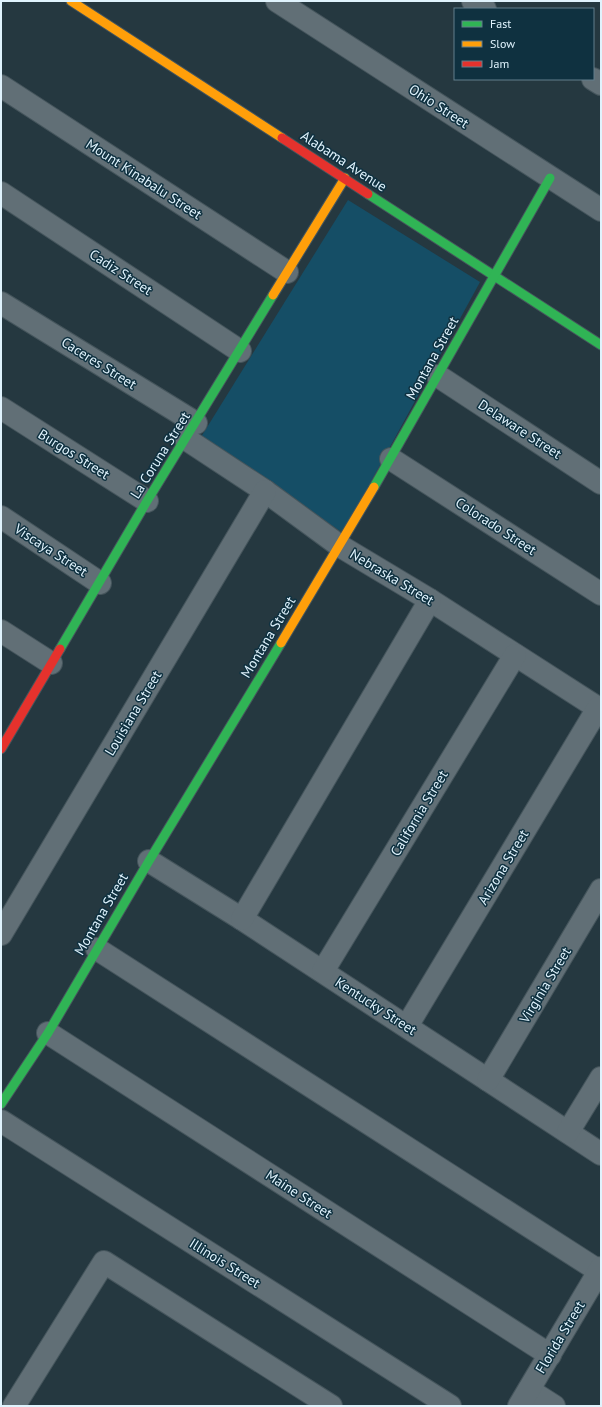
<svg xmlns="http://www.w3.org/2000/svg" width="602" height="1407" font-family="'PT Sans',sans-serif">
	<style>
		.green { fill: #154e66 }
		.lines { fill: none; stroke-linecap: round; stroke-linejoin: round }
		.street-casing { stroke: #45555c; stroke-width: 24 }
		.fast-casing { stroke: #45555c; stroke-width: 11 }
		.slow-casing { stroke: #45555c; stroke-width: 11 }
		.jam-casing { stroke: #45555c; stroke-width: 11 }
		.street { stroke: #616f76; stroke-width: 22 }
		.fast { stroke: #30b455; stroke-width: 9 }
		.slow { stroke: #ff9f0a; stroke-width: 9 }
		.jam { stroke: #e5322d; stroke-width: 9 }
		.labels { text-anchor: middle; stroke-width: 3; stroke-linejoin: round; paint-order: stroke }
		.street-label { font-size: 14px; fill: #e0f3fd; stroke: #0f3140 }
	</style>
	<rect width="100%" height="100%" fill="#253840"/>
	<!-- green -->
	<polygon class="green" points="348,200 480,282 343,533 201,437"/>
	<g class="lines">
		<defs>
			<g id="street">
				<polyline points="277,1 601,210"/>
				<polyline points="473,1 485,9"/>
				<polyline points="593,79 601,84"/>
				<polyline points="1,86 287,272"/>
				<polyline points="1,193 240,351"/>
				<polyline points="1,303 196,423"/>
				<polyline points="438,376 601,483"/>
				<polyline points="1,408 147,501"/>
				<polyline points="186,439 265,491 340,546 430,600 601,710"/>
				<polyline points="391,459 601,594"/>
				<polyline points="1,517 100,583"/>
				<polyline points="1,631 51,663"/>
				<polyline points="149,861 242,919 601,1154"/>
				<polyline points="242,919 430,600"/>
				<polyline points="1,934 265,491"/>
				<polyline points="97,949 599,1271"/>
				<polyline points="323,971 515,655"/>
				<polyline points="407,1026 598,708"/>
				<polyline points="48,1033 550,1355"/>
				<polyline points="488,1080 601,890"/>
				<polyline points="1,1121 450,1406"/>
				<polyline points="568,1132 601,1078"/>
				<polyline points="529,1390 554,1406"/>
				<polyline points="14,1406 104,1262 331,1406"/>
				<polyline points="519,1406 601,1268"/>
			</g>
			<g id="fast">
				<polyline points="368,194 601,345"/>
				<polyline points="374,487 550,178"/>
				<polyline points="60,649 147,501 273,295"/>
				<polyline points="1,1104 48,1033 149,861 281,643"/>
			</g>
			<g id="slow">
				<polyline points="71,1 282,138"/>
				<polyline points="273,295 345,178"/>
				<polyline points="281,643 374,487"/>
			</g>
			<g id="jam">
				<polyline points="282,138 368,194"/>
				<polyline points="1,749 60,649"/>
			</g>
		</defs>
		<!-- street casing -->
		<use href="#street" class="street-casing"/>
		<!-- fast casing -->
		<use href="#fast" class="fast-casing"/>
		<!-- slow casing -->
		<use href="#slow" class="slow-casing"/>
		<!-- jam casing -->
		<use href="#jam" class="jam-casing"/>
		<!-- street -->
		<use href="#street" class="street"/>
		<!-- fast -->
		<use href="#fast" class="fast"/>
		<!-- slow -->
		<use href="#slow" class="slow"/>
		<!-- jam -->
		<use href="#jam" class="jam"/>
	</g>
	<g class="labels">
		<!-- street labels -->
		<g class="street-label">
			<text transform="translate(439 106) rotate(33)" y="5">Ohio Street</text>
			<text transform="translate(344 161) rotate(33)" y="5">Alabama Avenue</text>
			<text transform="translate(144 179) rotate(33)" y="5">Mount Kinabalu Street</text>
			<text transform="translate(121 272) rotate(33)" y="5">Cadiz Street</text>
			<text transform="translate(432 358) rotate(-61)" y="5">Montana Street</text>
			<text transform="translate(99 363) rotate(32)" y="5">Caceres Street</text>
			<text transform="translate(520 429) rotate(33)" y="5">Delaware Street</text>
			<text transform="translate(74 454) rotate(32)" y="5">Burgos Street</text>
			<text transform="translate(160 455) rotate(-58)" y="5">La Coruna Street</text>
			<text transform="translate(496 526) rotate(33)" y="5">Colorado Street</text>
			<text transform="translate(51 550) rotate(33)" y="5">Viscaya Street</text>
			<text transform="translate(392 577) rotate(31)" y="5">Nebraska Street</text>
			<text transform="translate(268 637) rotate(-59)" y="5">Montana Street</text>
			<text transform="translate(133 713) rotate(-59)" y="5">Louisiana Street</text>
			<text transform="translate(419 813) rotate(-59)" y="5">California Street</text>
			<text transform="translate(503 867) rotate(-59)" y="5">Arizona Street</text>
			<text transform="translate(101 914) rotate(-60)" y="5">Montana Street</text>
			<text transform="translate(545 985) rotate(-59)" y="5">Virginia Street</text>
			<text transform="translate(376 1006) rotate(33)" y="5">Kentucky Street</text>
			<text transform="translate(299 1194) rotate(33)" y="5">Maine Street</text>
			<text transform="translate(225 1263) rotate(32)" y="5">Illinois Street</text>
			<text transform="translate(560 1337) rotate(-59)" y="5">Florida Street</text>
		</g>
	</g>
	<!-- border -->
	<rect width="602" height="1407" fill="none" stroke="#e0f3fd" stroke-width="4"/>
	<!-- legend -->
	<rect x="454" y="8" width="140" height="72" fill="#0f3140" stroke="#637f8c"/>
	<rect x="462" y="21" width="20" height="6" fill="#30b455" stroke="#637f8c"/>
	<text x="490" y="28" font-size="12" fill="#e0f3fd">Fast</text>
	<rect x="462" y="41" width="20" height="6" fill="#ff9f0a" stroke="#637f8c"/>
	<text x="490" y="48" font-size="12" fill="#e0f3fd">Slow</text>
	<rect x="462" y="61" width="20" height="6" fill="#e5322d" stroke="#637f8c"/>
	<text x="490" y="68" font-size="12" fill="#e0f3fd">Jam</text>
</svg>
